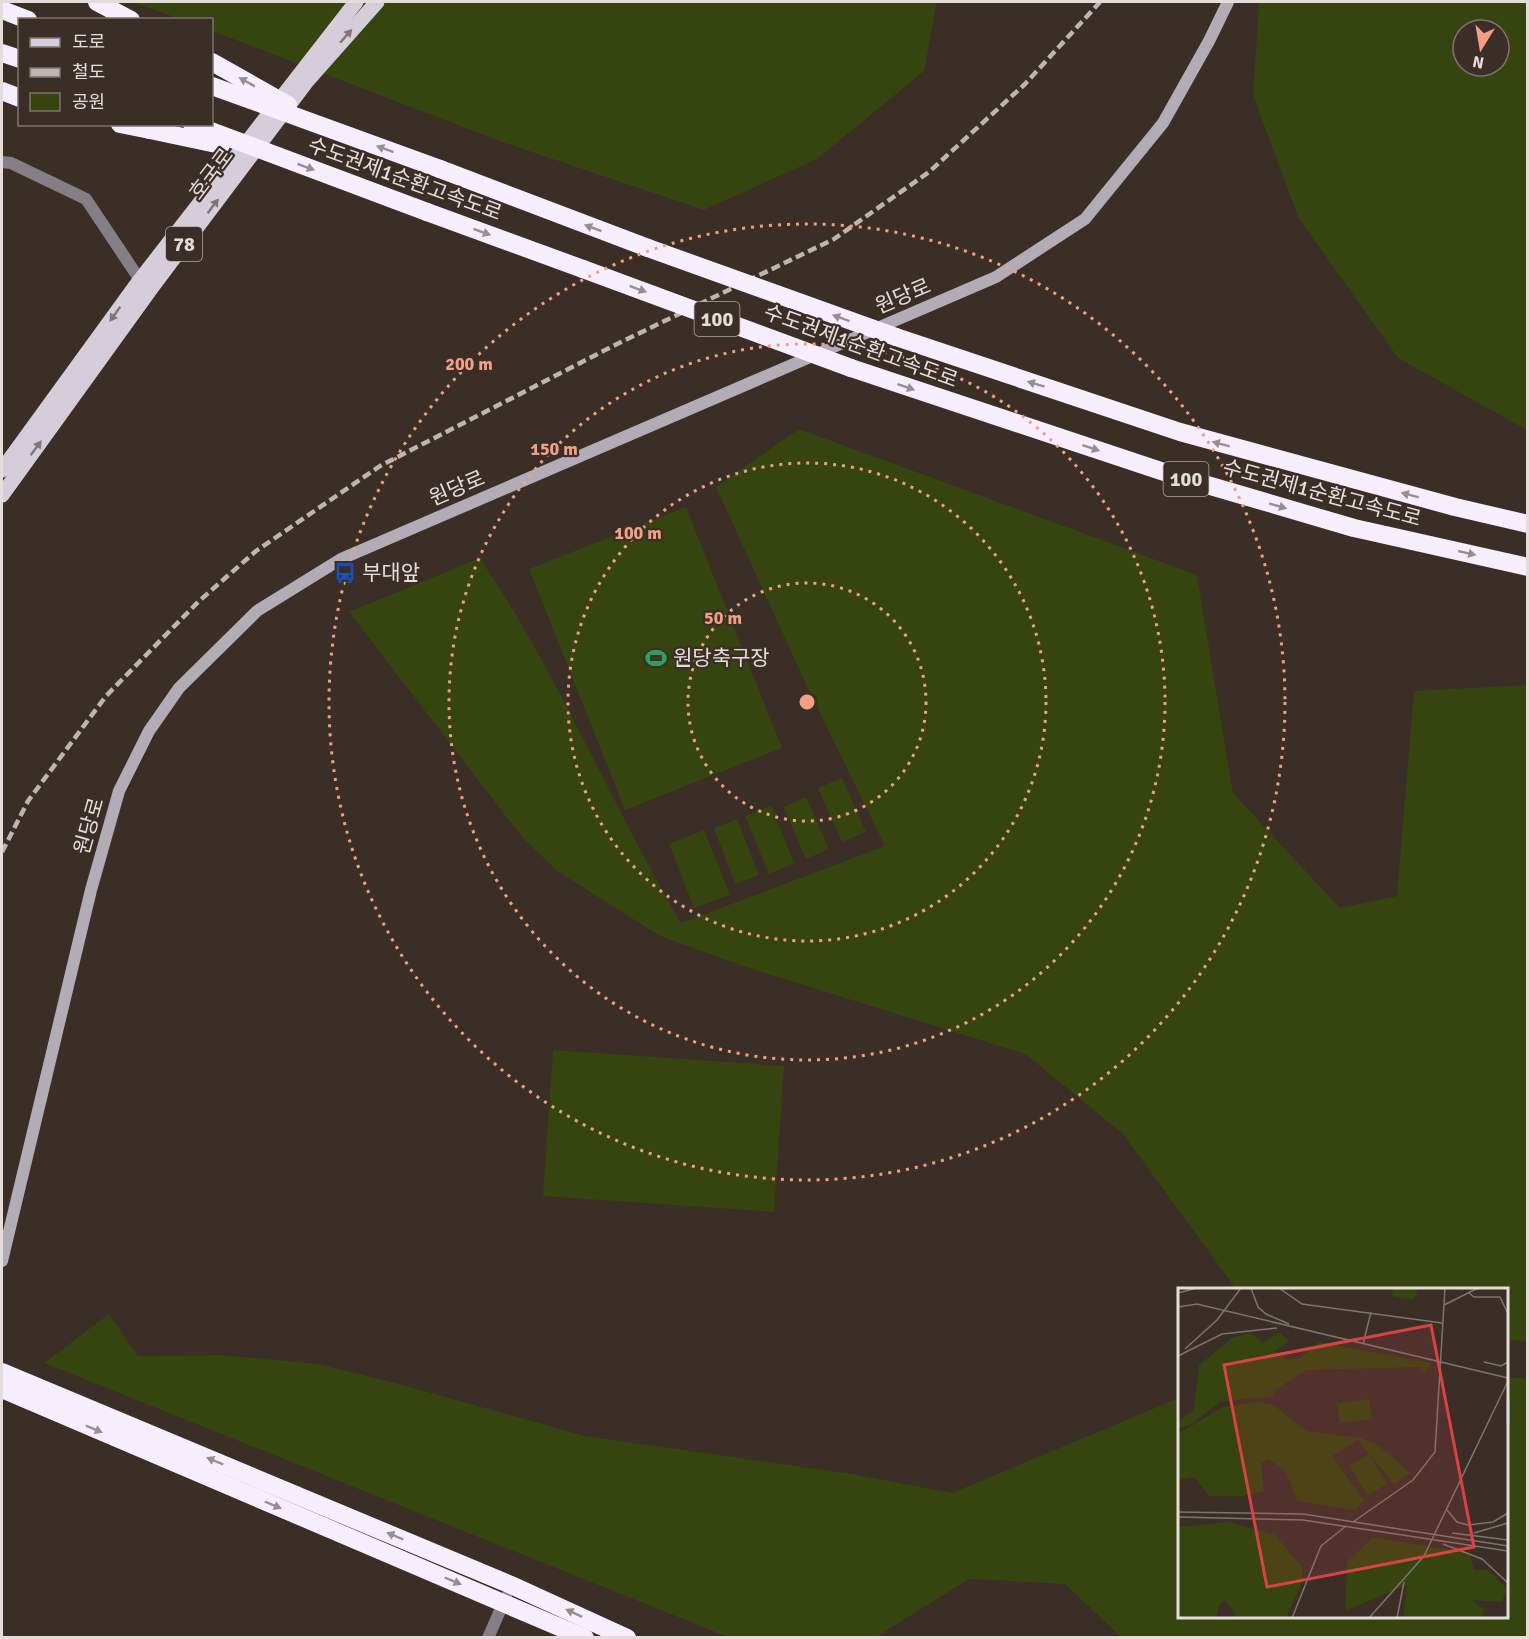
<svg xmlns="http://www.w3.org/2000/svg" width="1529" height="1639" font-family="Signika,'Noto Sans KR',sans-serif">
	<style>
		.green { fill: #364410; fill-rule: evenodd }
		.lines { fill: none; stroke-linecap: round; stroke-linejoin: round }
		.street { stroke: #837f85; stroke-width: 12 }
		.secondary { stroke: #b1acb5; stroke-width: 12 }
		.primary { stroke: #d5ceda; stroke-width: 15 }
		.highway { stroke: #f6eefc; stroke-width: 18 }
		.rail { stroke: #beb5b0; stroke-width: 4.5; stroke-dasharray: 9 4.5; stroke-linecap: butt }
		.highway-bridge { stroke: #f6eefc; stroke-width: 18 }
		.oneway { fill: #807678 }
		.oneway2 { fill: #988e92 }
		.ring { fill: none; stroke: #f39f86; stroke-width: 3; stroke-dasharray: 3 6 }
		.labels { text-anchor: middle; stroke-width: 4.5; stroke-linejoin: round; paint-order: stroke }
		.shield { fill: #3a2e27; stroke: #b2a8a4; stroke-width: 1.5 }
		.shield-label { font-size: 20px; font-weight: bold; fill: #e5ddd9 }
		.street-label { font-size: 21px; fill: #e5ddd9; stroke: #3a2e27 }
		.poi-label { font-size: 21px; fill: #e5ddd9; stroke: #3a2e27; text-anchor: start }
		.inset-river { fill: none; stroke: #3579b6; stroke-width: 3 }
		.inset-road { fill: none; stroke: #7e746e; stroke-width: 1.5 }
		.view { fill: #d84343; fill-opacity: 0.15; stroke: #d84343; stroke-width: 3 }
		.inset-edge { fill: none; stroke: #e5ddd9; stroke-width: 3 }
		.centre { fill: #f39f86; stroke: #3a2e27; stroke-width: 3 }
		.ring-label { font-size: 18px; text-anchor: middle; font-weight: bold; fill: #f39f86; stroke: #3a2e27; stroke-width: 4.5; stroke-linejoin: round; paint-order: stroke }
	</style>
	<rect width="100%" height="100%" fill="#3a2e27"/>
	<!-- green -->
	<g class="green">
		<polygon points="132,2 937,2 924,71 817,159 704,210 505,143 212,31 212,20 180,19"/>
		<path d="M1259 2H1527V430L1398 358 1298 217 1253 95ZM1463 30H1499V66H1463Z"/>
		<path d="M799 429 1197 575 1233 793 1340 908 1397 896 1414 691 1527 685V1341L1507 1340 1506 1290 1236 1289 1123 1134 1025 1054 749 968 660 936 557 871 522 837 349 612 480 558C493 579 507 599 519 620 577 719 623 824 681 923L885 846 810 693 716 487Z"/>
		<polygon points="686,507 782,748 625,810 529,569"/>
		<polygon points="842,778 866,832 842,842 818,788"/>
		<polygon points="806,797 829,849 806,859 783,807"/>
		<polygon points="771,806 794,863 769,874 745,816"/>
		<polygon points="737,819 759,875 735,884 714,828"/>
		<polygon points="704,830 730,895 694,908 669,844"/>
		<polygon points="553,1050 784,1066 774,1212 543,1196"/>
		<polygon points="109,1314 138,1356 220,1355 318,1364 399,1384 585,1436 852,1474 952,1493 1179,1398 1180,1616 1506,1616 1507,1377 1527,1379 1527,1637 1121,1637 1065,1584 969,1579 876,1637 728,1637 44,1363"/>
	</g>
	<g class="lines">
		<!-- street -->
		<g class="street">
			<polyline points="2,162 11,163 86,199 140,280 140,287"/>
			<polyline points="488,1638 506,1597"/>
		</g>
		<!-- secondary -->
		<polyline class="secondary" points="2,1261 91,890 119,791 149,731 179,688 257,611 341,559 996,277 1085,219 1163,123 1209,41 1228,2"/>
		<!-- primary -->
		<g class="primary">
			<polyline points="2,470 140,280 356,2"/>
			<polyline points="2,495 152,287 307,81 377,2"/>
		</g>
		<!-- highway -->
		<g class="highway">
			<polyline points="97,2 131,20"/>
			<polyline points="2,10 28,20"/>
			<polyline points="2,53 20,59"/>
			<polyline points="2,91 20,98"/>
			<polyline points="120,124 150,130"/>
			<polyline points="440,169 648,248"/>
			<polyline points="427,212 583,269"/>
			<polyline points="896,337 1180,432 1455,507 1528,524"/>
			<polyline points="851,368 1173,475 1354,528 1528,567"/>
			<polyline points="2,1372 511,1585 627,1638"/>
			<polyline points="2,1389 585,1638"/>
		</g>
		<!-- rail -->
		<polyline class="rail" points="2,852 28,801 106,696 198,602 256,551 380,466 617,344 834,239 929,172 1025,84 1100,2"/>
		<!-- highway-bridge -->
		<g class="highway-bridge">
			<polyline points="212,62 288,105"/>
			<polyline points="212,86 440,169"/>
			<polyline points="192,124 427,212"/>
			<polyline points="150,130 221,145"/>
			<polyline points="648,248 896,337"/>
			<polyline points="583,269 851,368"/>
		</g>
	</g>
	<!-- one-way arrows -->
	<defs><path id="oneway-solid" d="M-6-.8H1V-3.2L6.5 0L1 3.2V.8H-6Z" transform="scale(1.5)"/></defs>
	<g class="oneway">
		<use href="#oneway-solid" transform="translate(346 36) rotate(-49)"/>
		<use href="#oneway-solid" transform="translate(213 206) rotate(-53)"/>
		<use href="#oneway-solid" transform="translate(115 314) rotate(126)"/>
		<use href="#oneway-solid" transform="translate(36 448) rotate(-54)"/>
	</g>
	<g class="oneway2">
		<use href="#oneway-solid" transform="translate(247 82) rotate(-151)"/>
		<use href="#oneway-solid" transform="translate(385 149) rotate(-160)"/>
		<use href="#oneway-solid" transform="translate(306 167) rotate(20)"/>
		<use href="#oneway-solid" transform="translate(593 228) rotate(-159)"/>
		<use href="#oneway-solid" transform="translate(482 232) rotate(20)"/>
		<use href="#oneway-solid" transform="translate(638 289) rotate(20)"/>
		<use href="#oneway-solid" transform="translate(841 318) rotate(-160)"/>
		<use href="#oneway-solid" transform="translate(1036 384) rotate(-163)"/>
		<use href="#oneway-solid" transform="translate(906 387) rotate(19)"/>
		<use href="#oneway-solid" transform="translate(1221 444) rotate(-165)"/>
		<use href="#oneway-solid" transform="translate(1091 448) rotate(18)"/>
		<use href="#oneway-solid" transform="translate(1410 495) rotate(-165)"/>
		<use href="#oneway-solid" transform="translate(1278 506) rotate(16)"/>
		<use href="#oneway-solid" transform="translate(1467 553) rotate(13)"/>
		<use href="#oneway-solid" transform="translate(94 1429) rotate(23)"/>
		<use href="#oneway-solid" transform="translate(215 1461) rotate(-157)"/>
		<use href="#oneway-solid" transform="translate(273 1505) rotate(23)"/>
		<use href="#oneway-solid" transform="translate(395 1536) rotate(-157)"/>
		<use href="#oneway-solid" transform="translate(453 1581) rotate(23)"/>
		<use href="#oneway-solid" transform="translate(574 1613) rotate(-155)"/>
	</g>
	<!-- distance rings -->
	<g class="ring">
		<circle cx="807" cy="702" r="119"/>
		<circle cx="807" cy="702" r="239"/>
		<circle cx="807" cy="702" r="358"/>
		<circle cx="807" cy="702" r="478"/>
	</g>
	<!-- icons -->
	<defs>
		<symbol id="bus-bare" viewBox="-9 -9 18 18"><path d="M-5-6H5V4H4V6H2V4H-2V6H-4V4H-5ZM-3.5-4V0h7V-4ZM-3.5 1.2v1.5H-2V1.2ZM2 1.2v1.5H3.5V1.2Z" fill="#1a4fb4" stroke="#3a2e27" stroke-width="2.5" paint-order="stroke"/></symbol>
		<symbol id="stadium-bare" viewBox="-9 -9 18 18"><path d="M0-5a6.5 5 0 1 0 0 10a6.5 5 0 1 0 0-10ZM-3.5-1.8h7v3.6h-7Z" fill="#2e9e5b" stroke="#3a2e27" stroke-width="2.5" paint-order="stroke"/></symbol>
	</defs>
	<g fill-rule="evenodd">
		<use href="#bus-bare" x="330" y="558" width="30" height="30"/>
		<use href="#stadium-bare" x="641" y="643" width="30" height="30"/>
	</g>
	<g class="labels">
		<!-- shield labels -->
		<g class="shield">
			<rect x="166" y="227" width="36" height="34" rx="4.5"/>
			<rect x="694.5" y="302" width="45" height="34" rx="4.5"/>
			<rect x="1163.5" y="462" width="45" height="34" rx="4.5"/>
		</g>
		<g class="shield-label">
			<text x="184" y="251">78</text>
			<text x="717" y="326">100</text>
			<text x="1186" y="486">100</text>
		</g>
		<!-- street labels -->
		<g class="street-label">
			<text transform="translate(211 174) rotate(-53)" y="7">호국로</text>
			<text transform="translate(405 179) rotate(20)" y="7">수도권제1순환고속도로</text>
			<text transform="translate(903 296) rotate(-23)" y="7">원당로</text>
			<text transform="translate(861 346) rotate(20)" y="7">수도권제1순환고속도로</text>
			<text transform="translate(457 488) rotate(-23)" y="7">원당로</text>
			<text transform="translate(1322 493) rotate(15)" y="7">수도권제1순환고속도로</text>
			<text transform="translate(89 826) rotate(-74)" y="7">원당로</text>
		</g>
		<!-- poi labels -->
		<g class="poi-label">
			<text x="362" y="580">부대앞</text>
			<text x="673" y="665">원당축구장</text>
		</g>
	</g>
	<!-- overview -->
	<g transform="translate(1178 1288)">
		<rect width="330" height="330" fill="#3a2e27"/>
		<path d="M215 0H240L236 12 214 8ZM101 44 111 54 96 63 110 72 123 70 141 54 254 75 247 84 242 79 128 82 96 103 95 109 43 113 14 136 0 141V134L16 122 21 77 54 50 72 45 85 55ZM191 111 194 131 162 135 159 115ZM81 114 94 116 129 143 182 150 198 156 233 185 216 196 191 166 209 196 190 208 171 178 191 166 180 152 154 168 186 212 177 222 119 213 108 184 91 171 83 175 86 203 65 208H31L16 189 0 192V146L45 119ZM52 234 97 247 124 279 125 292 108 330H59L48 313 42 316 38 330H0V239ZM195 249 292 265 296 282H310L329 301 324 314 294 312 307 322 303 330H225L229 297 167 323 169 274Z" fill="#364410"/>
		<path class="inset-river" d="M330 111V136"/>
		<path class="inset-road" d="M73 0 80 19 88 26 111 36M101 0 124 16 264 35M0 5 19 0M291 5 296 9H322L330 26M266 17 300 0M0 19 19 16 330 90M185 56 193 24M7 61 39 32 63 0M0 68 44 46 99 40M306 74 323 78 330 74M269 222 279 234 290 237 315 234 330 225M0 224 125 226 330 258M0 229 125 232 330 263M175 234 235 192 257 164 267 0M274 245 330 252M296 245 330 235M265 256 304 271 330 295M114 330 143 258 168 238M191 330 246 268 330 93M219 330 226 294"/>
		<path class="view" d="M253 37 296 259 89 299 46 77Z"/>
		<rect width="330" height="330" class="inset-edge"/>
	</g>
	<circle cx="807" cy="702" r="9" class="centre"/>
	<g class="ring-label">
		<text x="469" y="370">200 m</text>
		<text x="554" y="455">150 m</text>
		<text x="638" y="539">100 m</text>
		<text x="723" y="624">50 m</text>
	</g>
	<!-- border -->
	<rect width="1529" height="1639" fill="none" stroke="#e5ddd9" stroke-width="6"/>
	<!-- legend -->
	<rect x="18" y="18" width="195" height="108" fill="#3a2e27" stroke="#7e746e" stroke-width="1.5"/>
	<rect x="30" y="38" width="30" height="9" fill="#d5ceda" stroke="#7e746e" stroke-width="1.5"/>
	<text x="72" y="48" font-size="18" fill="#e5ddd9">도로</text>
	<rect x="30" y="68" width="30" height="9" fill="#beb5b0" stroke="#7e746e" stroke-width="1.5"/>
	<text x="72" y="78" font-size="18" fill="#e5ddd9">철도</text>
	<rect x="30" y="93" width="30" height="18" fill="#364410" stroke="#7e746e" stroke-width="1.5"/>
	<text x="72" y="108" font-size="18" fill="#e5ddd9">공원</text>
	<!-- north arrow -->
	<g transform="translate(1481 48) rotate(191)"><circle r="28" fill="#3a2e27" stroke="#7e746e" stroke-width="1.5"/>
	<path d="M0-4.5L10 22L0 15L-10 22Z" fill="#f39f86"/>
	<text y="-9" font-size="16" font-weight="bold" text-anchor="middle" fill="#e5ddd9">N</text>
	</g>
</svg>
